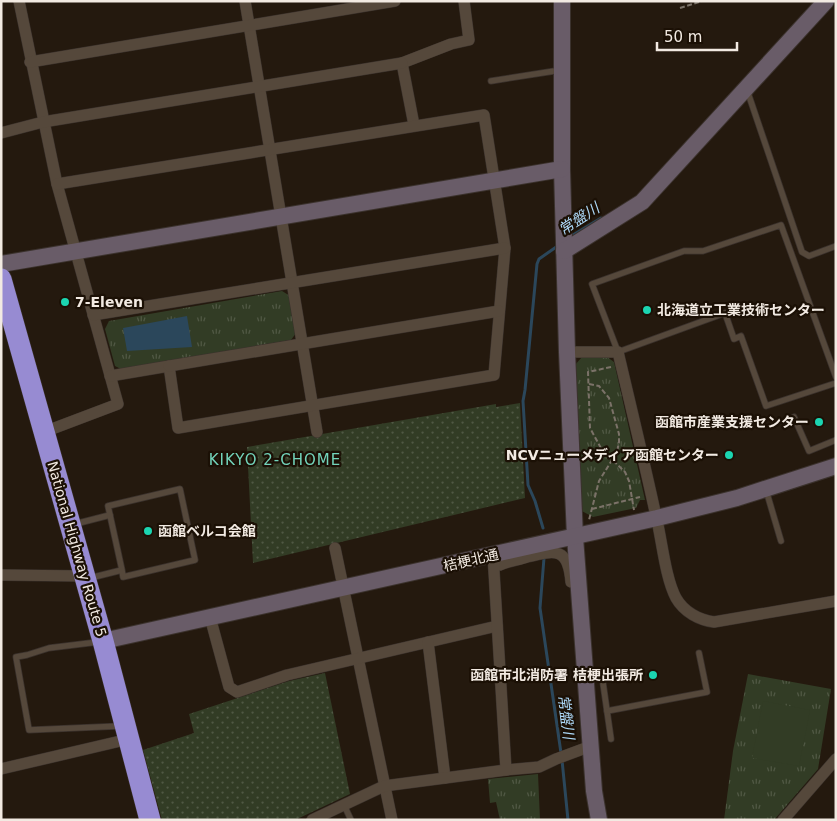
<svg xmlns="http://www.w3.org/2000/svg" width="837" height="821" font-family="'DejaVu Sans','Noto Sans JP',sans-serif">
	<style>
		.grass { fill: url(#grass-dots) }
		.park { fill: url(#park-tufts) }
		.garden { fill: #323c25 }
		.water { fill: #2b475b }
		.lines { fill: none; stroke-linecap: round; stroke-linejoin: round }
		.stream { stroke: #2b475b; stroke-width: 3 }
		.lane-casing { stroke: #3b322d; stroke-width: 7 }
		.street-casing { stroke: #3b322d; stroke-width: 12 }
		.secondary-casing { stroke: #3b322d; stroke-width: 18 }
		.highway-casing { stroke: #3b322d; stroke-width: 22 }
		.path { stroke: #7b7268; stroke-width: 2; stroke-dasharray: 5 2.5; stroke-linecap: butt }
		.lane { stroke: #55483b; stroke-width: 5.5 }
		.street { stroke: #55483b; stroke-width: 11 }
		.secondary { stroke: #695c68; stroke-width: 16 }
		.highway { stroke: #978bd2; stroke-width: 21 }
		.poi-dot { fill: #1bd5b1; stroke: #1b1005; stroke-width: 2 }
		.labels { text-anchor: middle; stroke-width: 4.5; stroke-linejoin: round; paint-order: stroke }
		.poi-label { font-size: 14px; font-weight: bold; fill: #f2eae2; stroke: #1b1005; text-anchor: start }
		.street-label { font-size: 14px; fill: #f2eae2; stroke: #1b1005 }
		.water-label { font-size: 15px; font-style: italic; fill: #add8f7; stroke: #1b1005 }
		.neighbourhood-label { font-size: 15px; letter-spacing: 1px; fill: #73d4bb; stroke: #1b1005 }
	</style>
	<defs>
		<pattern id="grass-dots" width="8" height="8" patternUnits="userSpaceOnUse" patternTransform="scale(1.25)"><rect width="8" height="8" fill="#323c25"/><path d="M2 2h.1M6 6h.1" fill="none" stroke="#505844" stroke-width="1.8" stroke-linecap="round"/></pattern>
		<pattern id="park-tufts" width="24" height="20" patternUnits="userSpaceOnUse" patternTransform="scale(1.25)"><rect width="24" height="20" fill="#323c25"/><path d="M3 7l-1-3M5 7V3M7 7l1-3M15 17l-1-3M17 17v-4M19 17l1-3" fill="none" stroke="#505844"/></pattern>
	</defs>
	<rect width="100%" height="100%" fill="#24190e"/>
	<!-- grass -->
	<g class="grass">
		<polygon points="520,403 525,498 253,563 247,447 496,404 496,407"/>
		<polygon points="325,673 350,794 295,820 162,820 143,750 194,733 189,714 289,681"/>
	</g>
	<!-- park -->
	<g class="park">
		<polygon points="282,291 290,296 296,333 291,340 121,369 115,366 105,329 109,321"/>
		<polygon points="582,357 607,357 614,362 645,500 640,500 636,508 593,517 580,510 575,365"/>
		<polygon points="748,674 831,689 818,769 774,820 724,820 733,751"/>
		<polygon points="538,774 540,820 500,820 496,802 490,803 488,779"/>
	</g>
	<!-- garden -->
	<polygon class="garden" points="763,701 810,710 799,766 752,758"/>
	<!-- water -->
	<polygon class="water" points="187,316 192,347 127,351 123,328"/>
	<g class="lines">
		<!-- stream -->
		<g class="stream">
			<polyline points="568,238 601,218"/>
			<polyline points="543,528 535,501 528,485 523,401 525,390 537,264 539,259 559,245"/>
			<polyline points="544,558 540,608 561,753"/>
			<polyline points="562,760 568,820"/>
		</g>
		<defs>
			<g id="lane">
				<polyline points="491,81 561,70"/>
				<polyline points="747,90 802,252 809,256 836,246"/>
				<polyline points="836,377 781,225 703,251 684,251 592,284 618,352 725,313 734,339 741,336 766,406 836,383"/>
				<polyline points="794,417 809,451 836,440"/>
				<polyline points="766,490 781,541"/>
				<polyline points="75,524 110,515"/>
				<polyline points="90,578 122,570 108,506 180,489 195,560 123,577 122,570"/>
				<polyline points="98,642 49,648 27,655 16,657 29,730 121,726"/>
				<polyline points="602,676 611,739"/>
				<polyline points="607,711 707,692 699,653"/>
				<polyline points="344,805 351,820"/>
			</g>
			<g id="street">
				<polyline points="19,1 57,184 118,404 44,432"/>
				<polyline points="245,1 317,432"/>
				<polyline points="30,62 395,1"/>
				<polyline points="414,125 402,63 451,44 469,40 464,1"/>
				<polyline points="1,133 43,122 402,63"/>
				<polyline points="57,184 484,115 505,248 494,375 178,428 169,366 110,376"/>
				<polyline points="93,315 505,248"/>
				<path d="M567 352H618C631 407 644 461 656 516 662 540 665 577 676 598 684 612 699 620 714 622L836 601"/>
				<polyline points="169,366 499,311"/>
				<polyline points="335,548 392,820"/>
				<path d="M500 565C508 561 519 560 527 557 556 550 568 547 571 582"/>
				<polyline points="1,575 85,576"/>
				<polyline points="210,617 229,687 237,692 287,675 497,626"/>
				<polyline points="428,642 445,778"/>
				<polyline points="1,769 129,739"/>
				<polyline points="506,770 539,767 556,759 591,746"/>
				<polyline points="312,820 384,786 506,770 493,555"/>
				<polyline points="783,820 836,759"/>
			</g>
			<g id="secondary">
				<polyline points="562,1 562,169 567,352 575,537 594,791 599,820"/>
				<polyline points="564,251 642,202 826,1"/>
				<polyline points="1,264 562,169"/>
				<polyline points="103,641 657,518 737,498 836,466"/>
			</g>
			<polyline id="highway" points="1,279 103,641 150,820"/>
		</defs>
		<!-- lane casing -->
		<use href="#lane" class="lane-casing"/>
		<!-- street casing -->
		<use href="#street" class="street-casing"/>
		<!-- secondary casing -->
		<use href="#secondary" class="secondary-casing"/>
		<!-- highway casing -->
		<use href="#highway" class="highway-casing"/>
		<!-- path -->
		<g class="path">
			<polyline points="680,8 702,1"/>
			<polyline points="611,367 588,372 590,428 602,450 625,472 629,481 634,510"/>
			<polyline points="589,384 599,386 609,398 619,434 619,442 617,452 599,481 589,520"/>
			<polyline points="592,509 640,497"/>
		</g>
		<!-- lane -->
		<use href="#lane" class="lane"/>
		<!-- street -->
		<use href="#street" class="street"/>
		<!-- secondary -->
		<use href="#secondary" class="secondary"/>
		<!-- highway -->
		<use href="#highway" class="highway"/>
	</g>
	<!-- markers -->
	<g class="poi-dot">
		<circle cx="65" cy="302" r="5"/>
		<circle cx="647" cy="310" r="5"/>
		<circle cx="819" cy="422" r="5"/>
		<circle cx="729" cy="455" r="5"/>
		<circle cx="148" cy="531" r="5"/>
		<circle cx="653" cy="675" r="5"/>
	</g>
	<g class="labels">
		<!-- poi labels -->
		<g class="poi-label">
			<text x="75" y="307">7-Eleven</text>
			<text x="657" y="315">北海道立工業技術センター</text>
			<text x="809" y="427" text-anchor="end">函館市産業支援センター</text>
			<text x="719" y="460" text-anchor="end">NCVニューメディア函館センター</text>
			<text x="158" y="536">函館ベルコ会館</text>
			<text x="643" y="680" text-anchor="end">函館市北消防署 桔梗出張所</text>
		</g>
		<!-- street labels -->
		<g class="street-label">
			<text transform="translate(77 549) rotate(74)" y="5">National Highway Route 5</text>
			<text transform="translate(471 560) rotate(-13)" y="5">桔梗北通</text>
		</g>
		<!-- water labels -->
		<g class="water-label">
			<text transform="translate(579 219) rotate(-33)" y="5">常盤川</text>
			<text transform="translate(566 717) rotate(83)" y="5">常盤川</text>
		</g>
		<!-- neighbourhood labels -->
		<g class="neighbourhood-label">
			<text x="275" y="465">KIKYO 2-CHOME</text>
		</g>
	</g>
	<!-- border -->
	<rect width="837" height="821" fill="none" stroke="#f2eae2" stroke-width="5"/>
	<!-- scale -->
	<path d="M657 42v8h80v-8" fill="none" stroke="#f2eae2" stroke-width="2.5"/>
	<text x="664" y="42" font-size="15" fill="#f2eae2" stroke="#1b1005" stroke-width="4" paint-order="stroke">50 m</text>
</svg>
